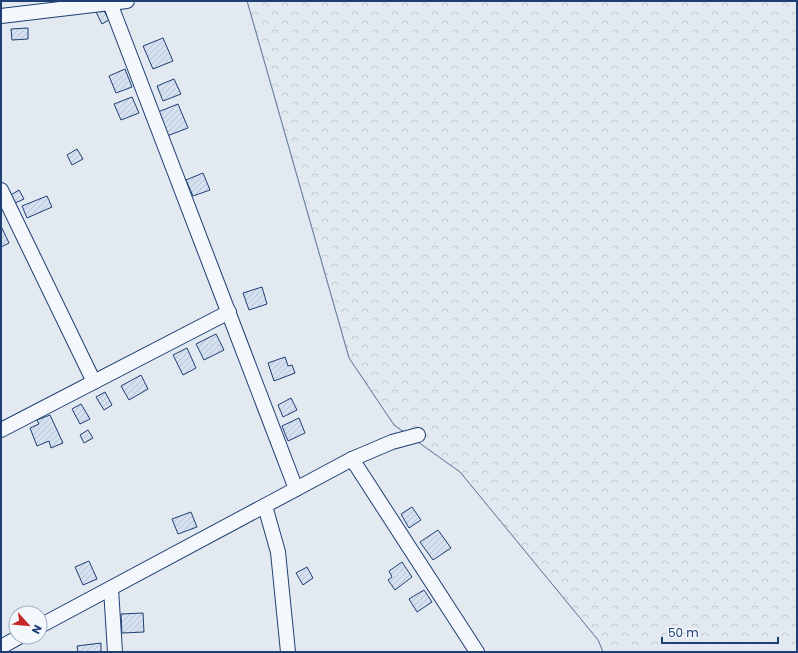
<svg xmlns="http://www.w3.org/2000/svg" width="798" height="653" font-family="Poppins,sans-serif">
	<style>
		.forest { fill: url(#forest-crowns); stroke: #687fa3 }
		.green { fill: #e3e9f0; stroke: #687fa3; fill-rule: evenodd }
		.building { fill: url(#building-hatch); stroke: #1d3f73 }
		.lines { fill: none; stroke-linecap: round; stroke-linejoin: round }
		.street-casing { stroke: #1d3f73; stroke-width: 16 }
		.street { stroke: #f4f7fb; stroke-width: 14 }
	</style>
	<defs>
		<pattern id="forest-crowns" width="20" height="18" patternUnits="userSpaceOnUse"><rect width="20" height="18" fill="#e3e9f0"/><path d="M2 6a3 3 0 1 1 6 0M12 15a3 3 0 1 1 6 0" fill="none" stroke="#c2c9d1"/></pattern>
		<pattern id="building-hatch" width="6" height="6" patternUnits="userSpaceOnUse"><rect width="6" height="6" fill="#d5e0f0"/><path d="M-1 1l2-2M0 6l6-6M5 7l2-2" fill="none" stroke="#b6c1d1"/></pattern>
	</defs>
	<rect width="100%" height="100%" fill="#f4f7fb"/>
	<!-- forest -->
	<polygon class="forest" points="247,1 797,1 797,652 603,652 598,640 460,472 394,425 349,358"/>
	<!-- green -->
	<path class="green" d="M1 1H247L349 358 394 425 460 472 598 640 603 652H1ZM16 613H40V637H16Z"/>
	<!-- building -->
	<g class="building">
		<polygon points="103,9 109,20 102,24 96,12"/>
		<polygon points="28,28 28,39 12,40 11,29"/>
		<polygon points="163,38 173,61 153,69 143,46"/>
		<polygon points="125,69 132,87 116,93 109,76"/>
		<polygon points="174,79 181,94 163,101 157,86"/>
		<polygon points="132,97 139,113 121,120 114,104"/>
		<polygon points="178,104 188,128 167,136 158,112"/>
		<polygon points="77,149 83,159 72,165 67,155"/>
		<polygon points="203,173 210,190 193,196 186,180"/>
		<polygon points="19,190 24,199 13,204 9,196"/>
		<polygon points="47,196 52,207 27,218 22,206"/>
		<polygon points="1,226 9,243 1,247"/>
		<polygon points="262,287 267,304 249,310 243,293"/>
		<polygon points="216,334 224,350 204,360 196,344"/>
		<polygon points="187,348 196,368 183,375 173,355"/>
		<polygon points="285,357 288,366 292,365 295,373 274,381 268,363"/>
		<polygon points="141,375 148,389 129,400 121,386"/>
		<polygon points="105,392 112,405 104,410 96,397"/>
		<polygon points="291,398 297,410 283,417 278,405"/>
		<polygon points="81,404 90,419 80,424 72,409"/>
		<polygon points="50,415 63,443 51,448 49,441 37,446 30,428 39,424 37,420"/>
		<polygon points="299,418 305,433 288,441 282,426"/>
		<polygon points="88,430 93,438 84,443 80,435"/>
		<polygon points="412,507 421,520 409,528 401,514"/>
		<polygon points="191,512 197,527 178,534 172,519"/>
		<polygon points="438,530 451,548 433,560 420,542"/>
		<polygon points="89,561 97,579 83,585 75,567"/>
		<polygon points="402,562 412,577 395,590 388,580 392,577 389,571"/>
		<polygon points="307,567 313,578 303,585 296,573"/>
		<polygon points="424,590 432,602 417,612 409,599"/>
		<polygon points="143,613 144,632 122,633 121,614"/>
		<polygon points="101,643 101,652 78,652 77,646"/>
	</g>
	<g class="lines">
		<defs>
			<g id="street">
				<polyline points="110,3 296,489"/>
				<polyline points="1,16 127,1"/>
				<polyline points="1,190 94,382"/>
				<polyline points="1,430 229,312"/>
				<polyline points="352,459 477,652"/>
				<polyline points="265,506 278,552 288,652"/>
				<polyline points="111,589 115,652"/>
				<polyline points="40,626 352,459 392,442 418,435"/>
				<polyline points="1,647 19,637"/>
			</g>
		</defs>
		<!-- street casing -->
		<use href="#street" class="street-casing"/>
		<!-- street -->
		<use href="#street" class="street"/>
	</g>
	<!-- border -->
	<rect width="798" height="653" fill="none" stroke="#1d3f73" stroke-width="4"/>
	<!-- north arrow -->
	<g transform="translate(28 625) rotate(117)"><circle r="19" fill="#f4f7fb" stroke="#9eadc5"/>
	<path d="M0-3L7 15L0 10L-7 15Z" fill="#c62828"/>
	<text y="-6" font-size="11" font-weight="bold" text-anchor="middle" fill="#1d3f73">N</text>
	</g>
	<!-- scale -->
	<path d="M662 637v6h116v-6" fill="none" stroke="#1d3f73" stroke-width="2"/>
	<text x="668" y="637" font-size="12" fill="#1d3f73" stroke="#f4f7fb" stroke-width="3" paint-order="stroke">50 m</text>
</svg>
